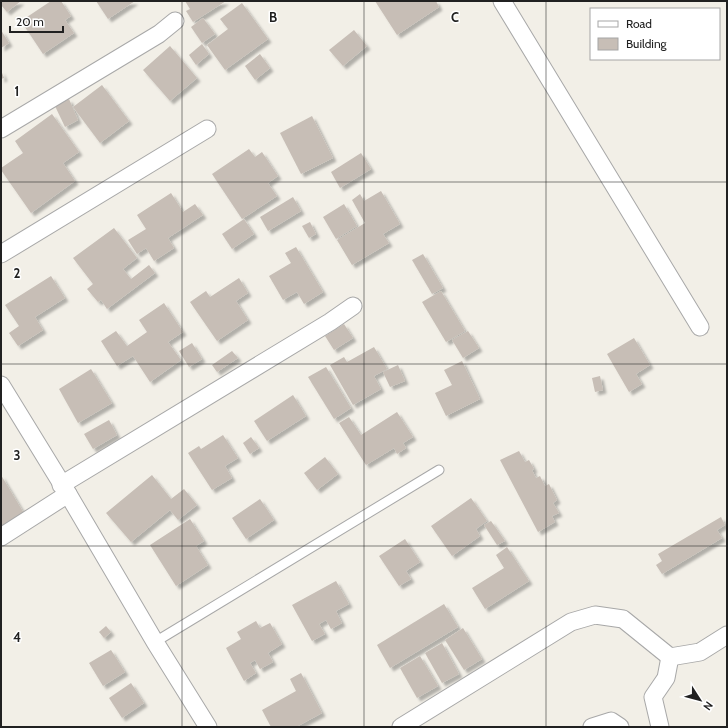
<svg xmlns="http://www.w3.org/2000/svg" width="728" height="728" font-family="Cabin,sans-serif">
	<style>
		.building { fill: #c7beb6; filter: url(#shadow) }
		.lines { fill: none; stroke-linecap: round; stroke-linejoin: round }
		.lane-casing { stroke: #a8a8a8; stroke-width: 11 }
		.street-casing { stroke: #a8a8a8; stroke-width: 19 }
		.lane { stroke: #fff; stroke-width: 9 }
		.street { stroke: #fff; stroke-width: 17 }
		.grid { fill: none; stroke: #212121; stroke-width: 1; stroke-opacity: 0.55 }
		.grid-label { font-size: 13px; text-anchor: middle; font-weight: bold; fill: #212121; stroke: #fff; stroke-width: 3; stroke-linejoin: round; paint-order: stroke }
	</style>
	<defs>
		<filter id="shadow"><feDropShadow dx="3.5" dy="3.5" stdDeviation="1" flood-color="#0004"/></filter>
	</defs>
	<rect width="100%" height="100%" fill="#f2efe7"/>
	<!-- building -->
	<g class="building">
		<polygon points="1,1 21,1 7,12 1,5"/>
		<polygon points="51,1 61,1 71,16 65,20 74,33 43,54 21,21"/>
		<polygon points="96,1 135,1 108,19"/>
		<polygon points="185,1 226,1 193,22 186,11 190,9"/>
		<polygon points="375,1 436,1 439,7 397,35"/>
		<polygon points="242,3 268,39 225,70 207,45 228,29 220,19"/>
		<polygon points="203,18 215,34 202,43 191,27"/>
		<polygon points="1,30 9,43 1,48"/>
		<polygon points="354,30 367,46 343,66 329,50"/>
		<polygon points="202,44 209,54 196,65 189,55"/>
		<polygon points="170,46 197,78 170,101 143,70"/>
		<polygon points="260,54 270,68 255,80 245,66"/>
		<polygon points="1,70 4,78 1,79"/>
		<polygon points="102,85 129,121 100,143 73,107"/>
		<polygon points="69,99 78,120 65,127 55,106"/>
		<polygon points="52,114 79,152 63,163 75,181 31,213 1,170 1,168 23,153 15,141"/>
		<polygon points="312,116 333,158 301,174 280,133"/>
		<polygon points="249,149 255,157 262,152 278,176 268,183 277,196 242,219 212,174"/>
		<polygon points="361,153 371,169 340,188 331,172"/>
		<polygon points="381,191 400,224 383,234 389,243 352,265 337,240 365,223 352,200 360,194 364,201"/>
		<polygon points="171,193 183,212 195,204 203,215 168,238 174,248 154,261 146,248 137,254 128,240 146,229 137,215"/>
		<polygon points="293,197 301,211 268,231 260,217"/>
		<polygon points="344,204 357,226 336,239 323,217"/>
		<polygon points="244,219 254,234 232,249 222,234"/>
		<polygon points="310,222 316,234 309,238 302,226"/>
		<polygon points="114,228 137,258 123,269 131,279 149,265 155,273 107,309 101,300 98,302 87,289 93,284 73,258"/>
		<polygon points="296,247 323,292 304,304 297,292 283,300 269,276 291,263 285,253"/>
		<polygon points="423,254 443,288 432,294 412,260"/>
		<polygon points="51,276 65,298 35,317 43,330 18,346 9,333 19,326 5,305"/>
		<polygon points="239,278 248,293 236,301 248,320 217,341 190,302 206,291 210,297"/>
		<polygon points="441,291 465,331 446,342 422,302"/>
		<polygon points="164,303 183,332 168,342 181,360 150,382 133,356 117,366 101,341 116,331 127,346 147,332 139,320"/>
		<polygon points="344,324 353,338 334,350 325,336"/>
		<polygon points="468,331 479,348 463,358 452,340"/>
		<polygon points="634,338 650,365 636,374 642,384 629,392 607,354"/>
		<polygon points="192,343 202,359 189,367 179,351"/>
		<polygon points="374,347 387,369 374,376 381,389 353,405 330,365 344,357 347,362"/>
		<polygon points="232,351 238,358 217,372 212,365"/>
		<polygon points="462,361 480,399 446,416 435,393 452,385 444,370"/>
		<polygon points="398,365 405,381 390,387 383,372"/>
		<polygon points="326,367 351,408 334,419 308,377"/>
		<polygon points="91,369 112,403 78,423 59,389"/>
		<polygon points="600,376 603,390 595,392 592,378"/>
		<polygon points="293,395 306,416 267,441 254,421"/>
		<polygon points="397,412 413,437 403,443 406,448 397,454 394,448 366,465 339,423 349,417 361,435"/>
		<polygon points="109,420 117,435 93,449 84,434"/>
		<polygon points="223,435 238,458 225,466 232,478 212,490 188,453 199,446 201,449"/>
		<polygon points="251,437 259,448 250,454 243,443"/>
		<polygon points="519,451 525,462 529,460 534,469 532,470 536,478 540,476 545,486 549,484 557,500 553,503 559,513 552,516 555,522 538,532 500,460"/>
		<polygon points="325,457 338,474 317,490 304,473"/>
		<polygon points="1,475 25,515 1,529"/>
		<polygon points="152,475 171,499 184,489 197,505 178,520 170,510 131,542 106,513"/>
		<polygon points="471,498 487,521 476,529 480,536 452,556 431,526"/>
		<polygon points="260,499 274,520 246,539 232,518"/>
		<polygon points="721,517 725,525 717,530 722,538 662,574 656,565 662,561 658,554"/>
		<polygon points="190,519 204,541 196,546 208,565 176,586 150,545"/>
		<polygon points="491,521 505,541 497,545 484,525"/>
		<polygon points="405,539 420,562 406,571 411,579 399,586 379,556"/>
		<polygon points="507,547 529,581 485,609 472,588 504,568 496,555"/>
		<polygon points="336,581 349,604 336,611 342,623 331,629 326,620 319,624 325,634 312,641 292,605"/>
		<polygon points="444,604 458,627 390,668 377,645"/>
		<polygon points="256,621 260,628 270,623 282,644 268,653 273,662 260,669 255,660 250,663 256,673 244,681 226,648 241,639 237,632"/>
		<polygon points="106,626 111,632 104,638 99,632"/>
		<polygon points="463,628 482,659 464,670 445,640"/>
		<polygon points="442,643 459,674 442,683 425,653"/>
		<polygon points="111,650 125,672 103,686 89,663"/>
		<polygon points="420,656 438,686 417,698 400,668"/>
		<polygon points="301,673 322,713 296,727 271,727 262,710 296,691 290,679"/>
		<polygon points="131,683 144,703 122,718 109,698"/>
	</g>
	<g class="lines">
		<defs>
			<polyline id="lane" points="155,642 439,470"/>
			<g id="street">
				<polyline points="502,1 700,327"/>
				<polyline points="1,129 159,34 175,21"/>
				<polyline points="1,254 207,129"/>
				<polyline points="1,385 68,494 155,642 208,727"/>
				<polyline points="61,485 330,322 353,306"/>
				<polyline points="1,537 68,494"/>
				<polyline points="401,727 571,622 595,615 623,619 670,657 700,652 727,635"/>
				<polyline points="592,727 611,721 620,727"/>
				<polyline points="660,727 653,697 666,678 670,657"/>
			</g>
		</defs>
		<!-- lane casing -->
		<use href="#lane" class="lane-casing"/>
		<!-- street casing -->
		<use href="#street" class="street-casing"/>
		<!-- lane -->
		<use href="#lane" class="lane"/>
		<!-- street -->
		<use href="#street" class="street"/>
	</g>
	<!-- grid -->
	<path class="grid" d="M182 1V727M364 1V727M546 1V727M1 182H727M1 364H727M1 546H727"/>
	<g class="grid-label">
		<text x="273" y="22">B</text>
		<text x="455" y="22">C</text>
		<text x="17" y="96">1</text>
		<text x="17" y="278">2</text>
		<text x="17" y="460">3</text>
		<text x="17" y="642">4</text>
	</g>
	<!-- border -->
	<rect width="728" height="728" fill="none" stroke="#212121" stroke-width="4"/>
	<!-- legend -->
	<rect x="590" y="8" width="130" height="52" fill="#ffffff" stroke="#a6a6a6"/>
	<rect x="598" y="21" width="20" height="6" fill="#ffffff" stroke="#a6a6a6"/>
	<text x="626" y="28" font-size="12" fill="#212121">Road</text>
	<rect x="598" y="38" width="20" height="12" fill="#c7beb6" stroke="#a6a6a6"/>
	<text x="626" y="48" font-size="12" fill="#212121">Building</text>
	<!-- north arrow -->
	<g transform="translate(700 700) rotate(126)" stroke="#ffffff" stroke-width="3" paint-order="stroke">
	<path d="M0-3L7 15L0 10L-7 15Z" fill="#212121"/>
	<text y="-6" font-size="11" font-weight="bold" text-anchor="middle" fill="#212121">N</text>
	</g>
	<!-- scale -->
	<path d="M10 26v6h53v-6" fill="none" stroke="#212121" stroke-width="2"/>
	<text x="16" y="26" font-size="12" fill="#212121" stroke="#ffffff" stroke-width="3" paint-order="stroke">20 m</text>
</svg>
